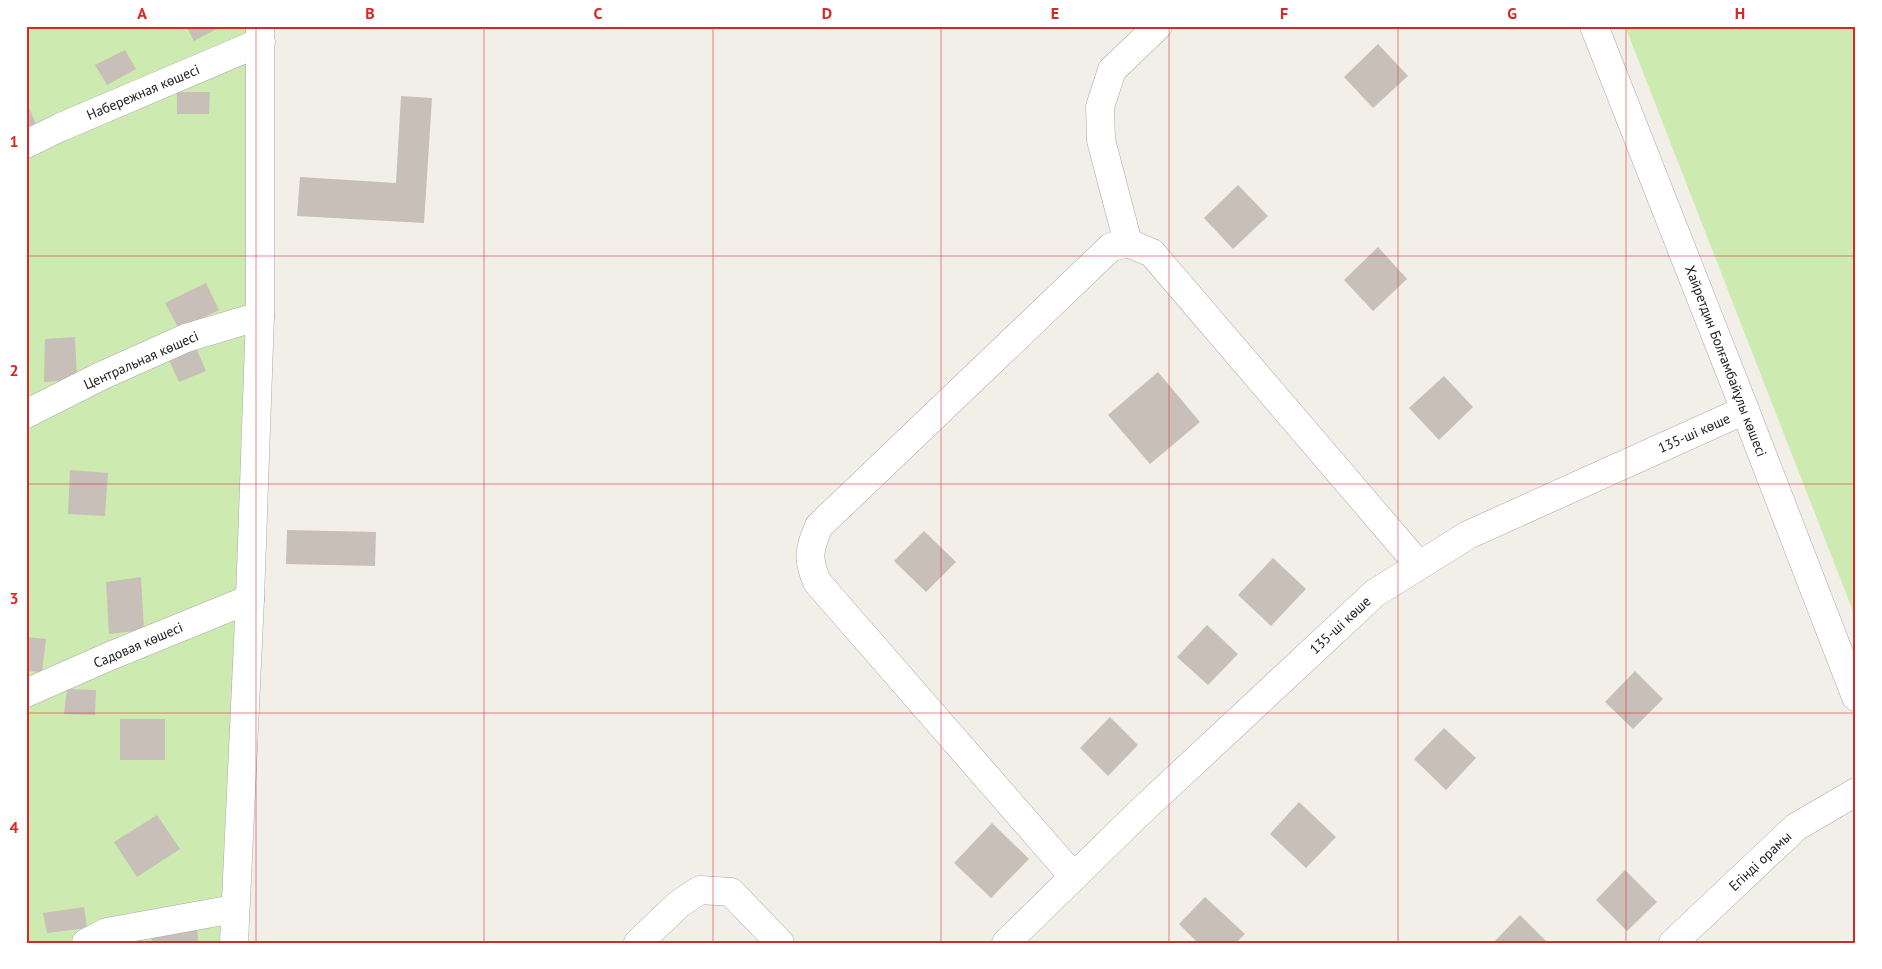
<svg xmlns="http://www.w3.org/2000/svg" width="1882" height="969" font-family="'PT Sans',sans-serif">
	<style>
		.grass { fill: #cdebb0 }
		.building { fill: #c7bfb8 }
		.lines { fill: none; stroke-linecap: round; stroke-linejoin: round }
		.minor-casing { stroke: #a9a9a9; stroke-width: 29 }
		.minor { stroke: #fff; stroke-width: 28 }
		.grid { fill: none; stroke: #d62828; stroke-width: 1; stroke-opacity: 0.55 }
		.labels { text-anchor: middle; stroke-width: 4; stroke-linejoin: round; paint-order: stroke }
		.street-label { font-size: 14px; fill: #222; stroke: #fff }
		.neatline { fill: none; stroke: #d62828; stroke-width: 2 }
		.grid-label { font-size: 16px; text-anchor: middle; font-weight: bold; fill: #d62828 }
	</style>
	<rect width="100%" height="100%" fill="#f2efe9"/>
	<!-- grass -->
	<g class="grass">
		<polygon points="26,26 249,26 247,943 26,943"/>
		<polygon points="1625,26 1856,26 1856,619"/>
	</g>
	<!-- building -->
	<g class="building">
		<polygon points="186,26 222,26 194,41"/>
		<polygon points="1378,44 1408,76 1373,108 1344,77"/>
		<polygon points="125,50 136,69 107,85 95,65"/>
		<polygon points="177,92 210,92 209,114 177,114"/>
		<polygon points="401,96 432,98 424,223 297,216 300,177 396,183"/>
		<polygon points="26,100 36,124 26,128"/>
		<polygon points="1238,185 1268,216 1233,249 1204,218"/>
		<polygon points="1378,247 1407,279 1373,311 1344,280"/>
		<polygon points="206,283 219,310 179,329 165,303"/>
		<polygon points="75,337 77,380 44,382 45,339"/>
		<polygon points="196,348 206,371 179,382 169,360"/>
		<polygon points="1158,372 1200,422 1150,464 1108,415"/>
		<polygon points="1444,376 1473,407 1439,440 1409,408"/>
		<polygon points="70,470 108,473 105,516 68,514"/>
		<polygon points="287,530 376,532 375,566 286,564"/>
		<polygon points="924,531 956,562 926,592 894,561"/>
		<polygon points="1273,558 1306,589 1271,626 1238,595"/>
		<polygon points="141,577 144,630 109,634 106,582"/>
		<polygon points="1207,625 1238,654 1208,685 1177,657"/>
		<polygon points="26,637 46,639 42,672 26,671"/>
		<polygon points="1635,671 1663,699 1633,729 1605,702"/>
		<polygon points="67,689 96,690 95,715 64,714"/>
		<polygon points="1110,717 1138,745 1108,776 1080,748"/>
		<rect x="120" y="719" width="45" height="41"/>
		<polygon points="1444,728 1476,758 1446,790 1414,759"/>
		<polygon points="1299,802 1336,837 1306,868 1270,834"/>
		<polygon points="157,815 180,849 137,877 114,842"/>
		<polygon points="992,823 1029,859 991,898 954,863"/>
		<polygon points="1625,870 1657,902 1627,931 1596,900"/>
		<polygon points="1205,897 1245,934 1236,943 1198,943 1179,924"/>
		<polygon points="84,907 87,928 47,933 43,913"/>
		<polygon points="1520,915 1548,943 1493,943"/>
		<polygon points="197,928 198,943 152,943 151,935"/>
	</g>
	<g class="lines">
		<defs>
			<g id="minor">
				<polyline points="1594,26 1745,410 1856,697"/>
				<polyline points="26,144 61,127 261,42"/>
				<polyline points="1128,243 1101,140 1100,107 1112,70 1158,26"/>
				<polyline points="26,414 101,376 186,338 260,316"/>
				<polyline points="26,693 110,656 250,599"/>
				<path d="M1073 876 817 582C807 558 809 549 819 526L1111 247 1128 243 1152 253 1418 564"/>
				<polyline points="86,943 107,932 234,909"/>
				<polyline points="234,943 250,599 260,316 260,26"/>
				<polyline points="638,943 679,904 700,890 731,892 780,943"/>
				<polyline points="1006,943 1137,815 1375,593 1468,535 1745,410"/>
				<polyline points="1673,943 1796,827 1856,792"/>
			</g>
		</defs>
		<!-- minor casing -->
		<use href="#minor" class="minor-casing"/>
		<!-- minor -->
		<use href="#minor" class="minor"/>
	</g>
	<!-- grid -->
	<path class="grid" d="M256 26V943M484 26V943M713 26V943M941 26V943M1169 26V943M1398 26V943M1626 26V943M26 256H1856M26 484H1856M26 713H1856"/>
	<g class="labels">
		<!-- street labels -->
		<g class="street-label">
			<text transform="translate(143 92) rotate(-23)" y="5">Набережная көшесі</text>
			<text transform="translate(141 360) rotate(-24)" y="5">Центральная көшесі</text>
			<text transform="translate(1726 361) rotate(69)" y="5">Хайретдин Болғамбайұлы көшесі</text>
			<text transform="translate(1694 433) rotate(-24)" y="5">135-ші көше</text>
			<text transform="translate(1340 625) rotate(-43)" y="5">135-ші көше</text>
			<text transform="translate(138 645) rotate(-23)" y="5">Садовая көшесі</text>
			<text transform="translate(1760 861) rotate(-43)" y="5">Егінді орамы</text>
		</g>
	</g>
	<!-- border -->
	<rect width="1882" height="969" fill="none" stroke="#ffffff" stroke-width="55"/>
	<rect x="28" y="28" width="1826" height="914" class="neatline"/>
	<g class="grid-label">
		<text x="142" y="19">A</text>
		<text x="370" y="19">B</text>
		<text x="598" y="19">C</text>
		<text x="827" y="19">D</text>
		<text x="1055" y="19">E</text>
		<text x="1284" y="19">F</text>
		<text x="1512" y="19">G</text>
		<text x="1740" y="19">H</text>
		<text x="14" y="147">1</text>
		<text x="14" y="376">2</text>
		<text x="14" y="604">3</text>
		<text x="14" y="833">4</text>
	</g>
</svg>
